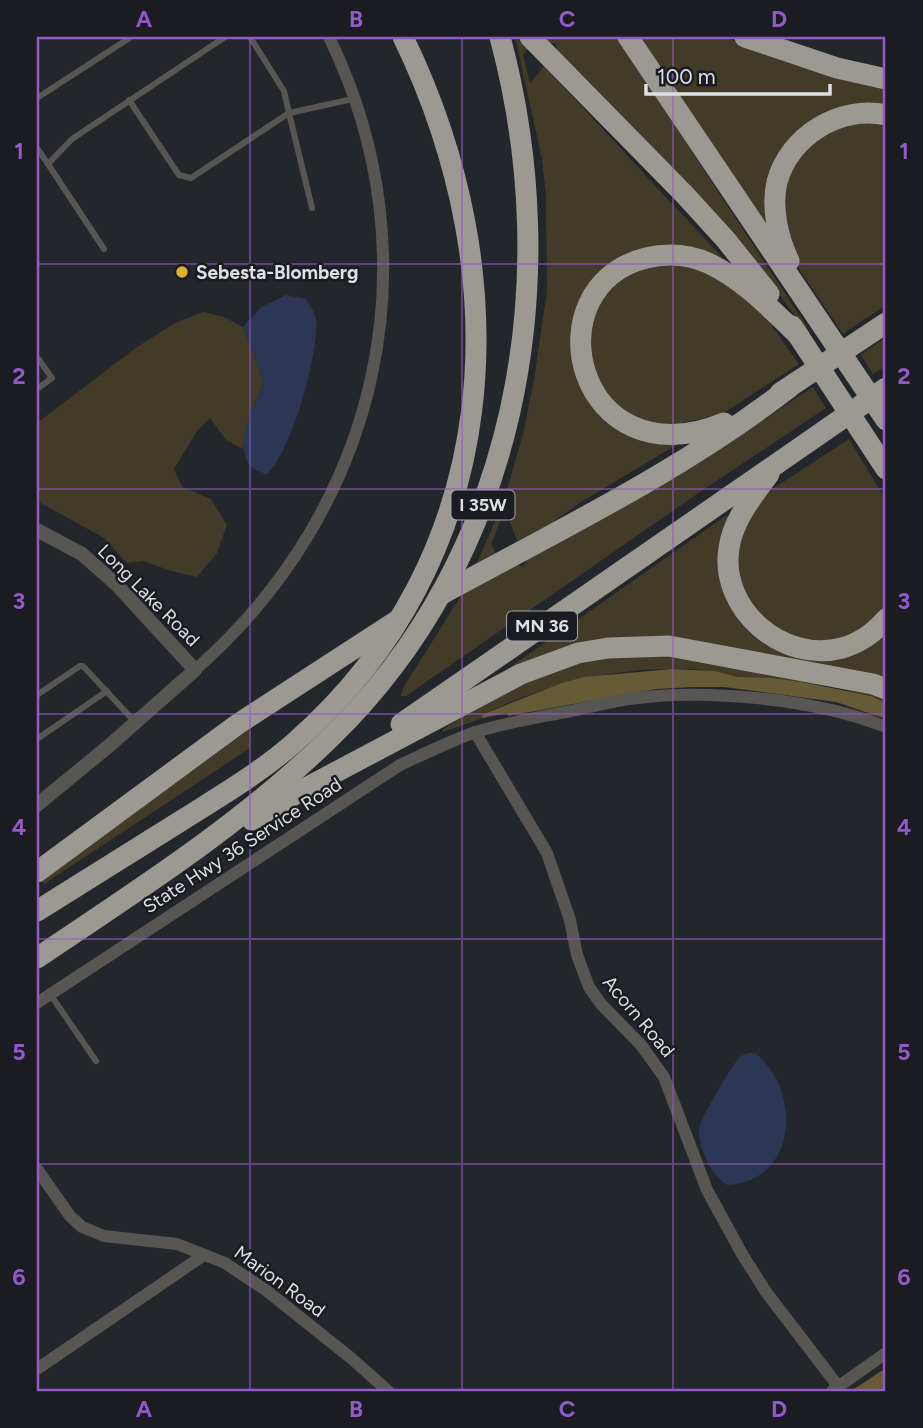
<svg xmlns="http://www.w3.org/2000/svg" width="923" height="1428" font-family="Figtree,sans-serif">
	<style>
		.green { fill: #423b28 }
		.forest { fill: #675a37 }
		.water { fill: #2b3754 }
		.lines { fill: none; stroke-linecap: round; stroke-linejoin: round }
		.service { stroke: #575653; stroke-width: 6 }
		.minor { stroke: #575653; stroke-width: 12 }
		.tertiary { stroke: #575653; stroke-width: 14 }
		.motorway { stroke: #9b9992; stroke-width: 21 }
		.grid { fill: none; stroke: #9459c8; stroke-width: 2; stroke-opacity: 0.55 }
		.poi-dot { fill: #dbb233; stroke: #1a1c21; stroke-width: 2.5 }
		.labels { text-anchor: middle; stroke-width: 5; stroke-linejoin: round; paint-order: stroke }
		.shield { fill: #1a1c21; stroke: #a2a4a9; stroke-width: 2 }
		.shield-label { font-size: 18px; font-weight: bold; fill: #dddfe3 }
		.poi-label { font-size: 19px; font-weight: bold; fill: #dddfe3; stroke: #1a1c21; text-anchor: start }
		.street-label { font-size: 19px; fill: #dddfe3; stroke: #1a1c21 }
		.neatline { fill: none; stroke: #9459c8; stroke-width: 2.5 }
		.grid-label { font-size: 23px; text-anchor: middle; font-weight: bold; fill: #9459c8 }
	</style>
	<rect width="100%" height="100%" fill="#23262b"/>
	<!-- green -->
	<g class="green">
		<polygon points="515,37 528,49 523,55 530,83 544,66 733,269 629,256 572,347 575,367 634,436 657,443 678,444 581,502 553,522 517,541 505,509 491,544 495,553 477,563 503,503 523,434 534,379 547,291 546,196 542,159"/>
		<polygon points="545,37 617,37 807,327 804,329 775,288 557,52 556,43 550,43"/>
		<polygon points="638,37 724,37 771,55 886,85 886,109 807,128 768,223 765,224"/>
		<polygon points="886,122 886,305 843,334 795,263 781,194 796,156 843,123"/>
		<polygon points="662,260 716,274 764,315 799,364 722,414 658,428 613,405 590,370 589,319 612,284"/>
		<polygon points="203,312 224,317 243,327 264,382 249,417 243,449 226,440 210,418 197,431 174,469 182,487 211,499 227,525 217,553 197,577 171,571 143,561 127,563 104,538 37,501 37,423 137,347 175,323"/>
		<polygon points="886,337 886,366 873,374 861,355"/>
		<polygon points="813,387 826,408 697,494 406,696 401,696 403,688 462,594 518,565 523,567 527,559 723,447"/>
		<polygon points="849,439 886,500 886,607 879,617 857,634 814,644 757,620 735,574 735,540 763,495"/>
		<path d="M727 515 730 518 736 616C749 633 766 650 789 654 802 656 869 635 886 630V683L687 641 508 673 506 670Z"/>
		<path d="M653 653 886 695V703C841 683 788 680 740 677 724 676 709 670 693 669 618 666 548 683 481 715L483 718 443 732 442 730 496 694 577 664 609 657Z"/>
		<polygon points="251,728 250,748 44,884 41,881"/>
	</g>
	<!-- forest -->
	<g class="forest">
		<polygon points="672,669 714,671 738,677 771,678 802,682 871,696 886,703 886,719 836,702 724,687 692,687 656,689 508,716 507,713 483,718 481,715 562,683 584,677"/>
		<polygon points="886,1368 886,1391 851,1391"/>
	</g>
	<!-- water -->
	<g class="water">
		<path d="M286 295 306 299C309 305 315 312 316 318 320 351 291 454 266 475 262 472 254 470 251 467 232 446 255 404 264 382L243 327 261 307Z"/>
		<path d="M755 1053C803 1091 797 1182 727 1185 711 1175 698 1148 699 1128 700 1119 733 1063 740 1057 745 1053 749 1053 755 1053Z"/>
	</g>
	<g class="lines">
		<!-- service -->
		<g class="service">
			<polyline points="37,98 131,37"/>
			<polyline points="129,100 179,175 191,178 289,113 284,91 250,37"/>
			<polyline points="37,148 48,164"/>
			<polyline points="312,208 289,113 353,99"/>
			<polyline points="104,249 48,164 72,139 225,37"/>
			<polyline points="37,357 52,378 37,389"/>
			<polyline points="37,695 80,666 83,666 135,722"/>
			<polyline points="37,739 107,691"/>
			<polyline points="50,994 96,1061"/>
		</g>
		<!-- minor -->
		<g class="minor">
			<path d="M195 670C379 509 437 259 329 37"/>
			<polyline points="475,732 547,853 570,920 577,955 589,987 601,1004 641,1045 664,1077 707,1190 742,1254 766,1292 838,1386"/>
			<path d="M37 1003 400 765C424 754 448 742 473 733 503 723 535 718 566 712 587 708 608 702 629 699 704 688 816 699 886 727"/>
			<polyline points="37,1169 70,1216 82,1227 104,1236 177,1244 225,1263 267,1291 351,1358 388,1391"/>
			<polyline points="37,1369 204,1255"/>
			<polyline points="832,1391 886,1353"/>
		</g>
		<!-- tertiary -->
		<polyline class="tertiary" points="37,530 82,554 117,585 195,670 110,745 37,805"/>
		<!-- motorway -->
		<g class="motorway">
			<polyline points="530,37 685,195 726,240 769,294"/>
			<polyline points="628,37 886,420"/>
			<polyline points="745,37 837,68 886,79"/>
			<path d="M789 261C778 238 771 208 777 182 789 136 840 105 886 115"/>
			<polyline points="792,326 886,469"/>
			<polyline points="780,393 886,323"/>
			<path d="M724 423C576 483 530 287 646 258 667 253 688 254 708 263 744 280 771 309 799 336"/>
			<path d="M769 474C752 497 733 520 729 548 719 609 783 664 842 648 860 643 874 633 886 619"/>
			<path d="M440 595C559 530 683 470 790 387"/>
			<polyline points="401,724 886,388"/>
			<polyline points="252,820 304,789 521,674 578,653 608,648 669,646 873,684 886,689"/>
			<polyline points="37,872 238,724 398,620"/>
			<path d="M37 911C86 880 135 850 184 819 222 795 261 772 295 742 505 558 520 278 403 37"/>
			<path d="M37 958C138 890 242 824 330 738 517 557 566 283 500 37"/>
		</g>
	</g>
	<!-- grid -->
	<path class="grid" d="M250 37V1391M462 37V1391M673 37V1391M37 264H886M37 489H886M37 714H886M37 939H886M37 1164H886"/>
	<!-- markers -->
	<circle class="poi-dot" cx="182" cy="272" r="7"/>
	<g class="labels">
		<!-- shield labels -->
		<g class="shield">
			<rect x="451.5" y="490.5" width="63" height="29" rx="5"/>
			<rect x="507" y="611.5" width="70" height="29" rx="5"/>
		</g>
		<g class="shield-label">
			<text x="483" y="511">I 35W</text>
			<text x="542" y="632">MN 36</text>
		</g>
		<!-- poi labels -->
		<g class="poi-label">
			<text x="196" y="279">Sebesta-Blomberg</text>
		</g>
		<!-- street labels -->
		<g class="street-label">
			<text transform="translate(149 595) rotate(45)" y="7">Long Lake Road</text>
			<text transform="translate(242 845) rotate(-33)" y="7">State Hwy 36 Service Road</text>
			<text transform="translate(639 1016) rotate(50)" y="7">Acorn Road</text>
			<text transform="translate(280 1281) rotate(36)" y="7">Marion Road</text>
		</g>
	</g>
	<!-- border -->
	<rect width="923" height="1428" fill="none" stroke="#1a1c21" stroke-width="77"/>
	<!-- scale -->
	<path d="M646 84v10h184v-10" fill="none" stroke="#dddfe3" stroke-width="3.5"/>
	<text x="657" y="84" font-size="21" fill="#dddfe3" stroke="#1a1c21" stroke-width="5" paint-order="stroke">100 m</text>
	<rect x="38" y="38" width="846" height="1352" class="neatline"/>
	<g class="grid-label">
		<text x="144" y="27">A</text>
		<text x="356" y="27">B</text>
		<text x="567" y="27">C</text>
		<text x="779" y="27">D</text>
		<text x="19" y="159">1</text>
		<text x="904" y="159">1</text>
		<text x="19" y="384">2</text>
		<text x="904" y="384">2</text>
		<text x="19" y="609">3</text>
		<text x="904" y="609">3</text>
		<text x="19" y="835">4</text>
		<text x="904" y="835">4</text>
		<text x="19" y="1060">5</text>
		<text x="904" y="1060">5</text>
		<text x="19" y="1285">6</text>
		<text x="904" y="1285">6</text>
		<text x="144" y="1417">A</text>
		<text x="356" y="1417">B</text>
		<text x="567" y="1417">C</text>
		<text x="779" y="1417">D</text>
	</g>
</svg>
